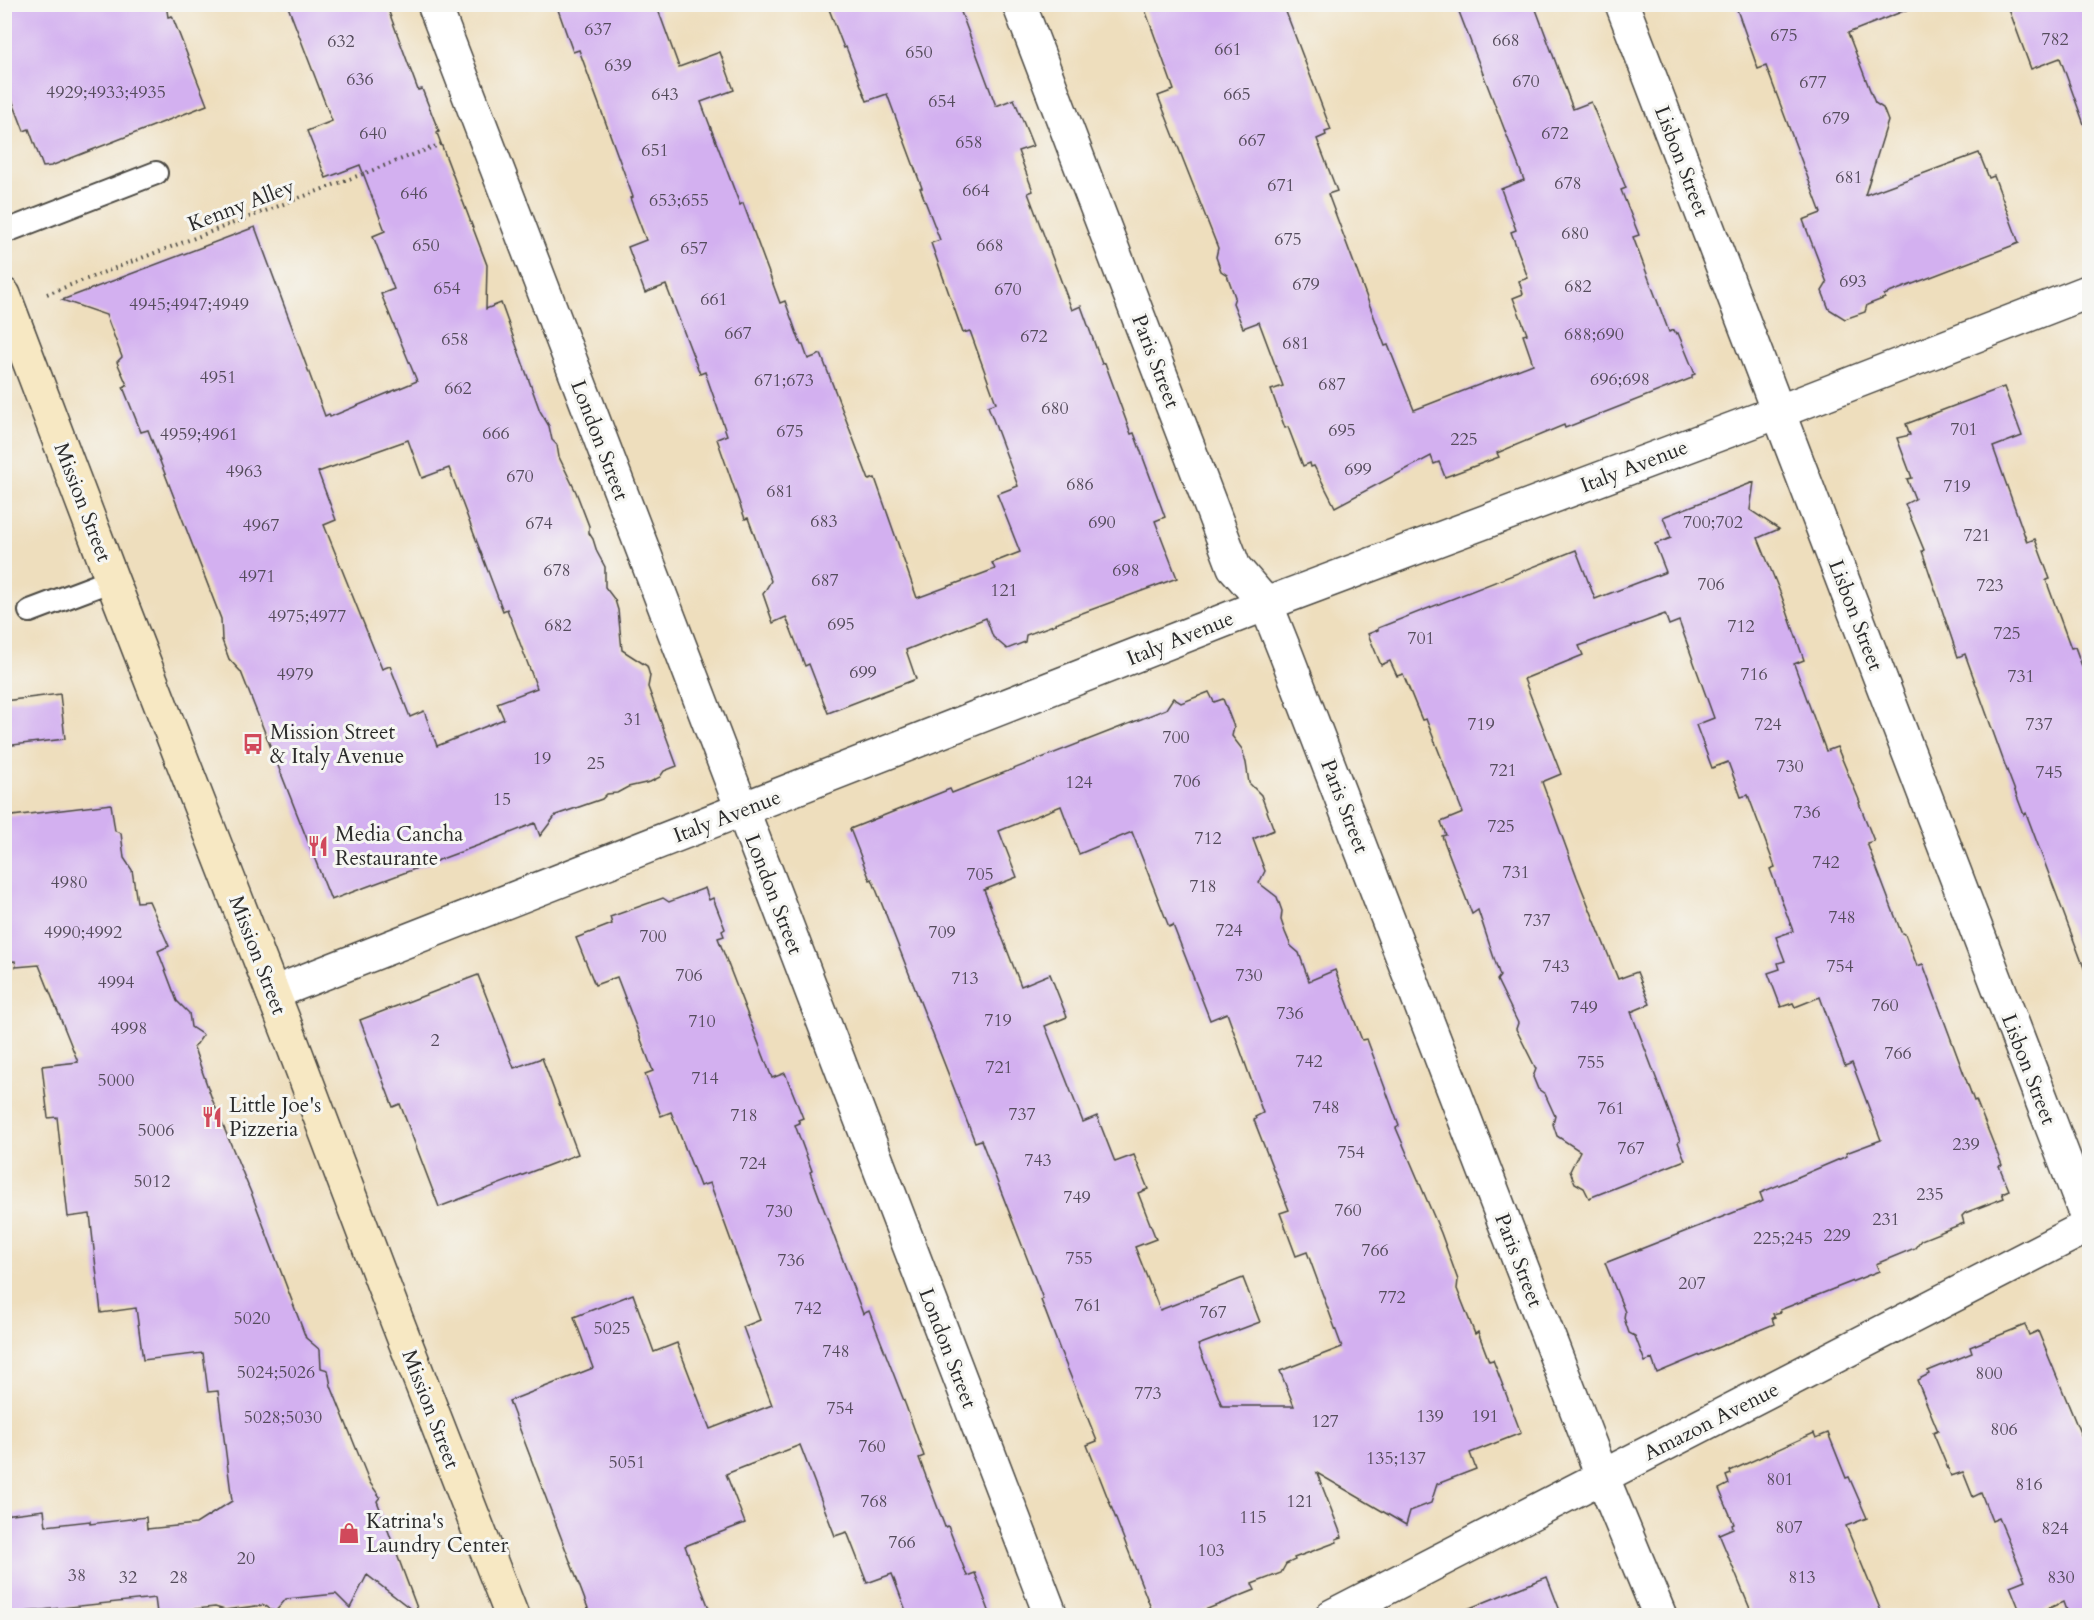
<svg xmlns="http://www.w3.org/2000/svg" width="2094" height="1620" font-family="Cardo,serif">
	<style>
		.building { fill: #d3b0f0; fill-rule: evenodd }
		.lines { fill: none; stroke-linecap: round; stroke-linejoin: round }
		.service-casing { stroke: #484641; stroke-width: 26 }
		.minor-casing { stroke: #484641; stroke-width: 36 }
		.secondary-casing { stroke: #484641; stroke-width: 36 }
		.path { stroke: #484641; stroke-width: 4; stroke-dasharray: 1.5 4.5; stroke-linecap: butt }
		.service { stroke: #fff; stroke-width: 22 }
		.minor { stroke: #fff; stroke-width: 33 }
		.secondary { stroke: #f7e8c3; stroke-width: 33 }
		.labels { text-anchor: middle; stroke-width: 6; stroke-linejoin: round; paint-order: stroke }
		.number-label { font-size: 18px; fill: #554c5c }
		.street-label { font-size: 21px; fill: #2b2b2b; stroke: #f6f6f2 }
		.poi-label { font-size: 21px; fill: #2b2b2b; stroke: #f6f6f2; text-anchor: start }
	</style>
	<rect width="100%" height="100%" fill="#f6f6f2"/>
	<filter id="ink" filterUnits="userSpaceOnUse"><feTurbulence type="fractalNoise" baseFrequency=".0167" numOctaves="2"/><feDisplacementMap in="SourceGraphic" scale="12" xChannelSelector="R" yChannelSelector="G"/><feConvolveMatrix kernelMatrix="1 2 1 2 8 2 1 2 1" color-interpolation-filters="sRGB"/></filter>
	<filter id="wash" filterUnits="userSpaceOnUse"><feTurbulence type="fractalNoise" baseFrequency=".008" numOctaves="4" result="noise"/><feDisplacementMap in="SourceGraphic" scale="24" xChannelSelector="R" yChannelSelector="G"/><feGaussianBlur stdDeviation="1.35" result="paint"/><feColorMatrix in="noise" values="0 0 0 0 0 0 0 0 0 0 0 0 0 0 0 0 0 1.4 0 .05"/><feComposite in="paint" operator="in"/></filter>
	<g filter="url(#wash)">
		<rect width="100%" height="100%" fill="#eedebd"/>
		<g id="blocks">
			<!-- building -->
			<g class="building">
				<polygon points="4,4 166,4 168,17 172,16 207,105 51,166 43,167 29,129 24,131 4,79"/>
				<path d="M287 4H386L418 90 422 89 439 132 437 133 487 265 486 309 501 303 540 411 549 426 552 440 557 445 559 457 576 492 589 526V533L593 539 597 552 605 567V587L615 600 618 610 622 650 647 666 650 676 648 687 677 766 664 771 660 777 650 782 628 787 617 793 607 794 602 799 556 815 540 836 535 823 498 838 331 900 241 672 229 659 222 640 221 619 148 430 141 432 123 387 127 385 117 362 122 357 106 315 62 300 255 227 325 416 329 414 330 417 417 381 381 294 394 289 373 236 385 231 360 165 326 178 307 131 332 121ZM408 440 422 478 449 468 503 611 507 609 537 688 497 703 504 719 437 746 424 711 410 717 390 666 382 669 324 525 336 520 318 472Z"/>
				<polygon points="556,4 656,4 679,67 720,52 734,90 701,102 740,205 743,203 780,303 785,301 801,345 803,345 808,359 821,354 869,480 875,478 917,598 995,569 992,563 1020,552 997,494 1018,486 988,406 996,403 970,331 963,333 931,243 940,240 920,188 922,188 887,94 867,101 846,47 844,48 827,4 958,4 996,106 1014,99 1033,146 1018,151 1033,191 1028,193 1072,310 1081,306 1102,364 1105,363 1131,434 1134,433 1165,517 1155,521 1177,578 1055,623 1056,624 1026,635 1025,642 1007,649 993,637 986,618 906,650 916,679 828,713 809,664 805,666 786,617 773,623 763,594 771,581 748,518 745,519 717,439 727,435 705,372 700,374 666,285 645,293 628,247 646,240 630,198 633,197 579,50 573,52"/>
				<polygon points="1143,4 1283,4 1331,130 1325,132 1326,135 1317,139 1337,191 1328,194 1385,346 1388,345 1414,410 1533,364 1523,335 1527,334 1513,298 1523,294 1519,281 1528,278 1511,232 1516,230 1501,189 1524,180 1456,4 1534,4 1573,109 1591,102 1626,188 1621,190 1639,235 1633,237 1669,332 1674,330 1676,334 1678,333 1695,374 1692,375 1692,378 1565,428 1564,425 1497,453 1499,457 1445,477 1439,462 1434,464 1431,456 1335,507 1314,466 1311,467 1310,463 1303,466 1288,427 1285,428 1271,390 1283,386 1259,322 1243,328 1233,303 1235,297 1227,275 1221,271 1216,257 1218,248 1158,96 1174,90"/>
				<polygon points="1735,4 1913,4 1914,7 1848,33 1875,103 1883,108 1888,121 1865,195 1979,153 1989,178 1994,176 2019,243 1884,295 1885,298 1867,305 1865,312 1845,319 1829,309 1822,291 1827,283 1803,220 1821,213 1766,66 1758,69"/>
				<polygon points="2007,4 2090,4 2090,126 2085,127 2060,58 2031,69"/>
				<polygon points="2004,387 2022,436 1993,447 2027,542 2035,539 2050,579 2046,580 2071,648 2075,647 2090,688 2090,973 2086,973 2026,813 2024,815 2005,765 1965,654 1958,657 1922,551 1924,550 1905,504 1915,499 1907,479 1912,478 1897,438 1910,435 1906,424"/>
				<polygon points="1754,482 1750,510 1779,529 1758,538 1782,597 1804,660 1794,664 1826,751 1837,747 1860,802 1859,803 1874,841 1867,843 1901,932 1905,934 1917,966 1923,964 1974,1101 1976,1100 2002,1165 1999,1166 2009,1190 2002,1193 2004,1198 1965,1213 1962,1216 1964,1223 1921,1240 1915,1248 1876,1264 1879,1271 1780,1310 1781,1312 1773,1314 1775,1317 1772,1318 1774,1324 1657,1373 1652,1359 1645,1362 1635,1336 1629,1333 1624,1318 1625,1312 1605,1263 1763,1201 1760,1193 1847,1156 1846,1153 1881,1140 1852,1063 1845,1066 1820,997 1795,1007 1793,1003 1781,1007 1768,973 1780,969 1778,963 1785,961 1776,937 1793,931 1770,869 1775,867 1748,795 1741,797 1728,762 1712,768 1696,725 1714,718 1679,621 1669,625 1665,614 1579,646 1583,655 1524,679 1561,774 1542,782 1577,877 1618,979 1637,972 1650,1004 1631,1012 1680,1141 1678,1142 1685,1160 1589,1198 1584,1188 1575,1183 1570,1171 1580,1151 1557,1136 1553,1124 1555,1116 1545,1094 1538,1089 1533,1077 1536,1069 1516,1029 1518,1023 1497,980 1500,976 1478,910 1472,914 1442,836 1446,835 1441,822 1463,813 1426,719 1422,720 1403,674 1397,676 1390,661 1381,665 1368,634 1378,630 1378,628 1576,550 1595,599 1666,572 1655,544 1671,538 1663,517"/>
				<path d="M1209 692 1214 702 1223 699 1234 727 1232 736 1242 749 1246 763 1249 783 1261 795 1274 830 1253 839 1265 871 1259 883 1277 897 1282 911 1281 920 1285 932 1291 946 1299 953 1309 981 1335 970 1362 1040 1367 1039 1399 1126 1396 1128 1441 1233 1458 1280 1457 1289 1475 1334 1478 1332 1489 1361 1493 1360 1521 1433 1470 1453 1476 1469 1437 1484 1431 1503 1410 1511 1406 1525 1317 1473 1342 1537 1336 1539 1337 1542 1294 1558 1295 1560 1286 1564 1281 1573 1252 1584 1255 1590 1190 1616H1154L1087 1445 1097 1441 1060 1350 1041 1300 1043 1299 981 1140 975 1142 872 879 870 880 850 829 950 789 952 793 1131 723 1166 709 1173 698 1181 703ZM1061 806 1079 854 1132 832 1169 927 1173 925 1210 1020 1227 1013 1263 1113 1255 1117 1256 1119 1254 1120 1289 1210 1280 1213 1296 1256 1307 1252 1342 1347 1280 1371 1294 1406H1222L1198 1345 1260 1322 1243 1278 1160 1310 1135 1247 1156 1239 1138 1193 1148 1189 1134 1155 1115 1162 1097 1116 1083 1122 1045 1026 1067 1017 1050 974 1021 986 984 890 1017 877 999 831Z"/>
				<polygon points="60,694 65,739 4,746 4,701"/>
				<polygon points="111,804 115,831 121,833 124,858 132,870 137,902 149,901 169,946 158,951 177,1001 189,1013 191,1027 203,1035 194,1048 212,1099 252,1195 306,1338 320,1350 321,1368 328,1370 331,1386 370,1483 380,1497 377,1501 420,1616 367,1575 350,1608 336,1594 286,1599 275,1612 264,1605 225,1610 215,1607 157,1613 155,1598 4,1614 4,1515 44,1510 46,1526 90,1521 90,1524 146,1517 147,1529 196,1524 232,1501 218,1391 208,1392 203,1353 143,1360 136,1308 101,1313 90,1214 68,1217 57,1117 48,1118 42,1066 78,1062 39,965 16,967 15,961 4,962 4,817"/>
				<polygon points="705,888 709,900 713,898 725,929 722,931 724,936 718,938 772,1078 785,1073 803,1118 798,1120 800,1123 795,1125 812,1171 810,1172 863,1314 869,1311 906,1406 924,1456 919,1458 945,1527 948,1526 967,1576 975,1573 991,1616 908,1616 892,1574 867,1583 847,1532 835,1536 800,1445 726,1474 745,1523 685,1546 712,1616 591,1616 509,1401 593,1368 574,1317 633,1294 654,1352 677,1343 710,1429 772,1405 743,1327 760,1320 710,1183 700,1186 671,1112 661,1116 645,1074 653,1071 617,977 595,985 576,938 612,924 610,917 663,898 669,902"/>
				<polygon points="478,975 514,1068 542,1058 578,1154 439,1207 400,1104 393,1107 360,1020"/>
				<polygon points="2025,1325 2029,1335 2038,1331 2090,1457 2090,1616 2068,1616 2063,1602 2031,1616 2022,1616 2010,1586 2025,1580 1999,1518 1992,1521 1981,1493 1973,1497 1963,1472 1951,1476 1933,1433 1938,1431 1917,1380 1929,1374 1928,1371 1972,1353 1970,1347"/>
				<polygon points="1814,1433 1816,1438 1828,1433 1846,1478 1849,1477 1867,1518 1846,1526 1883,1616 1753,1616 1719,1534 1733,1528 1732,1525 1734,1524 1719,1489 1729,1484 1726,1476 1731,1474 1730,1471"/>
				<polygon points="1547,1577 1562,1616 1456,1616 1455,1614"/>
			</g>
		</g>
	</g>
	<g filter="url(#ink)">
		<use href="#blocks" fill-opacity="0" stroke="#484641" stroke-width="1.5"/>
		<g class="lines">
			<defs>
				<g id="service">
					<polyline points="4,232 156,173"/>
					<polyline points="30,611 112,580"/>
				</g>
				<g id="minor">
					<polyline points="434,4 1051,1616"/>
					<polyline points="1019,4 1234,567 1266,604 1286,654 1602,1476 1660,1616"/>
					<polyline points="1622,4 2090,1226"/>
					<polyline points="273,993 1266,604 1778,412 2090,291"/>
					<polyline points="1332,1616 2090,1225"/>
				</g>
				<polyline id="secondary" points="4,295 112,580 288,1032 397,1321 512,1616"/>
			</defs>
			<!-- service casing -->
			<use href="#service" class="service-casing"/>
			<!-- minor casing -->
			<use href="#minor" class="minor-casing"/>
			<!-- secondary casing -->
			<use href="#secondary" class="secondary-casing"/>
			<!-- path -->
			<polyline class="path" points="47,294 444,143"/>
			<!-- service -->
			<use href="#service" class="service"/>
			<!-- minor -->
			<use href="#minor" class="minor"/>
			<!-- secondary -->
			<use href="#secondary" class="secondary"/>
		</g>
	</g>
	<!-- icons -->
	<defs>
		<symbol id="bus-bare" viewBox="-9 -9 18 18"><path d="M-5-6H5V4H4V6H2V4H-2V6H-4V4H-5ZM-3.5-4V0h7V-4ZM-3.5 1.2v1.5H-2V1.2ZM2 1.2v1.5H3.5V1.2Z" fill="#d1495b" stroke="#f6f6f2" stroke-width="2.5" paint-order="stroke"/></symbol>
		<symbol id="restaurant-bare" viewBox="-9 -9 18 18"><path d="M-5-6h1v4h1v-4h1v4h1v-4h1v5L-1.5 .5V6h-2V.5L-5-1ZM5-6V6H3V1.5H1.5Q1.5-4 5-6Z" fill="#d1495b" stroke="#f6f6f2" stroke-width="2.5" paint-order="stroke"/></symbol>
		<symbol id="shop-bare" viewBox="-9 -9 18 18"><path d="M-5-2.5h2.3a2.7 3.5 0 0 1 5.4 0H5L5.5 6h-11ZM-1.5-2.5h3a1.5 2.3 0 0 0-3 0Z" fill="#d1495b" stroke="#f6f6f2" stroke-width="2.5" paint-order="stroke"/></symbol>
	</defs>
	<g fill-rule="evenodd">
		<use href="#bus-bare" x="238" y="729" width="30" height="30"/>
		<use href="#restaurant-bare" x="303" y="831" width="30" height="30"/>
		<use href="#restaurant-bare" x="197" y="1102" width="30" height="30"/>
		<use href="#shop-bare" x="334" y="1518" width="30" height="30"/>
	</g>
	<g class="labels">
		<!-- number labels -->
		<g class="number-label">
			<text x="598" y="35">637</text>
			<text x="1784" y="41">675</text>
			<text x="2055" y="45">782</text>
			<text x="1506" y="46">668</text>
			<text x="341" y="47">632</text>
			<text x="1228" y="55">661</text>
			<text x="919" y="58">650</text>
			<text x="618" y="71">639</text>
			<text x="360" y="85">636</text>
			<text x="1526" y="87">670</text>
			<text x="1813" y="88">677</text>
			<text x="106" y="98">4929;4933;4935</text>
			<text x="665" y="100">643</text>
			<text x="1237" y="100">665</text>
			<text x="942" y="107">654</text>
			<text x="1836" y="124">679</text>
			<text x="373" y="139">640</text>
			<text x="1555" y="139">672</text>
			<text x="1252" y="146">667</text>
			<text x="969" y="148">658</text>
			<text x="655" y="156">651</text>
			<text x="1849" y="183">681</text>
			<text x="1568" y="189">678</text>
			<text x="1281" y="191">671</text>
			<text x="976" y="196">664</text>
			<text x="414" y="199">646</text>
			<text x="679" y="206">653;655</text>
			<text x="1575" y="239">680</text>
			<text x="1288" y="245">675</text>
			<text x="426" y="251">650</text>
			<text x="990" y="251">668</text>
			<text x="694" y="254">657</text>
			<text x="1853" y="287">693</text>
			<text x="1306" y="290">679</text>
			<text x="1578" y="292">682</text>
			<text x="447" y="294">654</text>
			<text x="1008" y="295">670</text>
			<text x="714" y="305">661</text>
			<text x="189" y="310">4945;4947;4949</text>
			<text x="738" y="339">667</text>
			<text x="1594" y="340">688;690</text>
			<text x="1034" y="342">672</text>
			<text x="455" y="345">658</text>
			<text x="1296" y="349">681</text>
			<text x="218" y="383">4951</text>
			<text x="1620" y="385">696;698</text>
			<text x="784" y="386">671;673</text>
			<text x="1332" y="390">687</text>
			<text x="458" y="394">662</text>
			<text x="1055" y="414">680</text>
			<text x="1964" y="435">701</text>
			<text x="1342" y="436">695</text>
			<text x="790" y="437">675</text>
			<text x="496" y="439">666</text>
			<text x="199" y="440">4959;4961</text>
			<text x="1464" y="445">225</text>
			<text x="1358" y="475">699</text>
			<text x="244" y="477">4963</text>
			<text x="520" y="482">670</text>
			<text x="1080" y="490">686</text>
			<text x="1957" y="492">719</text>
			<text x="780" y="497">681</text>
			<text x="824" y="527">683</text>
			<text x="1102" y="528">690</text>
			<text x="1713" y="528">700;702</text>
			<text x="539" y="529">674</text>
			<text x="261" y="531">4967</text>
			<text x="1977" y="541">721</text>
			<text x="557" y="576">678</text>
			<text x="1126" y="576">698</text>
			<text x="257" y="582">4971</text>
			<text x="825" y="586">687</text>
			<text x="1711" y="590">706</text>
			<text x="1990" y="591">723</text>
			<text x="1004" y="596">121</text>
			<text x="307" y="622">4975;4977</text>
			<text x="841" y="630">695</text>
			<text x="558" y="631">682</text>
			<text x="1741" y="632">712</text>
			<text x="2007" y="639">725</text>
			<text x="1421" y="644">701</text>
			<text x="863" y="678">699</text>
			<text x="295" y="680">4979</text>
			<text x="1754" y="680">716</text>
			<text x="2021" y="682">731</text>
			<text x="633" y="725">31</text>
			<text x="1481" y="730">719</text>
			<text x="1768" y="730">724</text>
			<text x="2039" y="730">737</text>
			<text x="1176" y="743">700</text>
			<text x="542" y="764">19</text>
			<text x="596" y="769">25</text>
			<text x="1790" y="772">730</text>
			<text x="1503" y="776">721</text>
			<text x="2049" y="778">745</text>
			<text x="1187" y="787">706</text>
			<text x="1079" y="788">124</text>
			<text x="502" y="805">15</text>
			<text x="1807" y="818">736</text>
			<text x="1501" y="832">725</text>
			<text x="1208" y="844">712</text>
			<text x="1826" y="868">742</text>
			<text x="1516" y="878">731</text>
			<text x="980" y="880">705</text>
			<text x="69" y="888">4980</text>
			<text x="1203" y="892">718</text>
			<text x="1842" y="923">748</text>
			<text x="1537" y="926">737</text>
			<text x="1229" y="936">724</text>
			<text x="83" y="938">4990;4992</text>
			<text x="942" y="938">709</text>
			<text x="653" y="942">700</text>
			<text x="1556" y="972">743</text>
			<text x="1840" y="972">754</text>
			<text x="689" y="981">706</text>
			<text x="1249" y="981">730</text>
			<text x="965" y="984">713</text>
			<text x="116" y="988">4994</text>
			<text x="1885" y="1011">760</text>
			<text x="1584" y="1013">749</text>
			<text x="1290" y="1019">736</text>
			<text x="998" y="1026">719</text>
			<text x="702" y="1027">710</text>
			<text x="129" y="1034">4998</text>
			<text x="435" y="1046">2</text>
			<text x="1898" y="1059">766</text>
			<text x="1309" y="1067">742</text>
			<text x="1591" y="1068">755</text>
			<text x="999" y="1073">721</text>
			<text x="705" y="1084">714</text>
			<text x="116" y="1086">5000</text>
			<text x="1326" y="1113">748</text>
			<text x="1611" y="1114">761</text>
			<text x="1022" y="1120">737</text>
			<text x="744" y="1121">718</text>
			<text x="156" y="1136">5006</text>
			<text x="1966" y="1150">239</text>
			<text x="1631" y="1154">767</text>
			<text x="1351" y="1158">754</text>
			<text x="1038" y="1166">743</text>
			<text x="753" y="1169">724</text>
			<text x="152" y="1187">5012</text>
			<text x="1930" y="1200">235</text>
			<text x="1077" y="1203">749</text>
			<text x="1348" y="1216">760</text>
			<text x="779" y="1217">730</text>
			<text x="1886" y="1225">231</text>
			<text x="1837" y="1241">229</text>
			<text x="1783" y="1244">225;245</text>
			<text x="1375" y="1256">766</text>
			<text x="1079" y="1264">755</text>
			<text x="791" y="1266">736</text>
			<text x="1692" y="1289">207</text>
			<text x="1392" y="1303">772</text>
			<text x="1088" y="1311">761</text>
			<text x="808" y="1314">742</text>
			<text x="1213" y="1318">767</text>
			<text x="252" y="1324">5020</text>
			<text x="612" y="1334">5025</text>
			<text x="836" y="1357">748</text>
			<text x="276" y="1378">5024;5026</text>
			<text x="1989" y="1379">800</text>
			<text x="1148" y="1399">773</text>
			<text x="840" y="1414">754</text>
			<text x="1430" y="1422">139</text>
			<text x="1485" y="1422">191</text>
			<text x="283" y="1423">5028;5030</text>
			<text x="1325" y="1427">127</text>
			<text x="2004" y="1435">806</text>
			<text x="872" y="1452">760</text>
			<text x="1396" y="1464">135;137</text>
			<text x="627" y="1468">5051</text>
			<text x="1780" y="1485">801</text>
			<text x="2029" y="1490">816</text>
			<text x="874" y="1507">768</text>
			<text x="1300" y="1507">121</text>
			<text x="1253" y="1523">115</text>
			<text x="1789" y="1533">807</text>
			<text x="2055" y="1534">824</text>
			<text x="902" y="1548">766</text>
			<text x="1211" y="1556">103</text>
			<text x="246" y="1564">20</text>
			<text x="77" y="1581">38</text>
			<text x="128" y="1583">32</text>
			<text x="179" y="1583">28</text>
			<text x="1802" y="1583">813</text>
			<text x="2061" y="1583">830</text>
		</g>
		<!-- street labels -->
		<g class="street-label">
			<text transform="translate(1682 161) rotate(69)" y="7">Lisbon Street</text>
			<text transform="translate(241 205) rotate(-21)" y="7">Kenny Alley</text>
			<text transform="translate(1156 361) rotate(69)" y="7">Paris Street</text>
			<text transform="translate(600 440) rotate(69)" y="7">London Street</text>
			<text transform="translate(1634 466) rotate(-21)" y="7">Italy Avenue</text>
			<text transform="translate(83 502) rotate(69)" y="7">Mission Street</text>
			<text transform="translate(1856 615) rotate(69)" y="7">Lisbon Street</text>
			<text transform="translate(1180 638) rotate(-22)" y="7">Italy Avenue</text>
			<text transform="translate(1345 806) rotate(69)" y="7">Paris Street</text>
			<text transform="translate(727 816) rotate(-21)" y="7">Italy Avenue</text>
			<text transform="translate(774 894) rotate(69)" y="7">London Street</text>
			<text transform="translate(258 955) rotate(69)" y="7">Mission Street</text>
			<text transform="translate(2029 1069) rotate(69)" y="7">Lisbon Street</text>
			<text transform="translate(1519 1260) rotate(69)" y="7">Paris Street</text>
			<text transform="translate(948 1348) rotate(69)" y="7">London Street</text>
			<text transform="translate(431 1409) rotate(69)" y="7">Mission Street</text>
			<text transform="translate(1711 1421) rotate(-27)" y="7">Amazon Avenue</text>
		</g>
		<!-- poi labels -->
		<g class="poi-label">
			<text x="270" y="739">Mission Street<tspan x="270" dy="24">&amp; Italy Avenue</tspan></text>
			<text x="335" y="841">Media Cancha<tspan x="335" dy="24">Restaurante</tspan></text>
			<text x="229" y="1112">Little Joe's<tspan x="229" dy="24">Pizzeria</tspan></text>
			<text x="366" y="1528">Katrina's<tspan x="366" dy="24">Laundry Center</tspan></text>
		</g>
	</g>
	<!-- margin -->
	<rect width="2094" height="1620" fill="none" stroke="#f6f6f2" stroke-width="24"/>
</svg>
